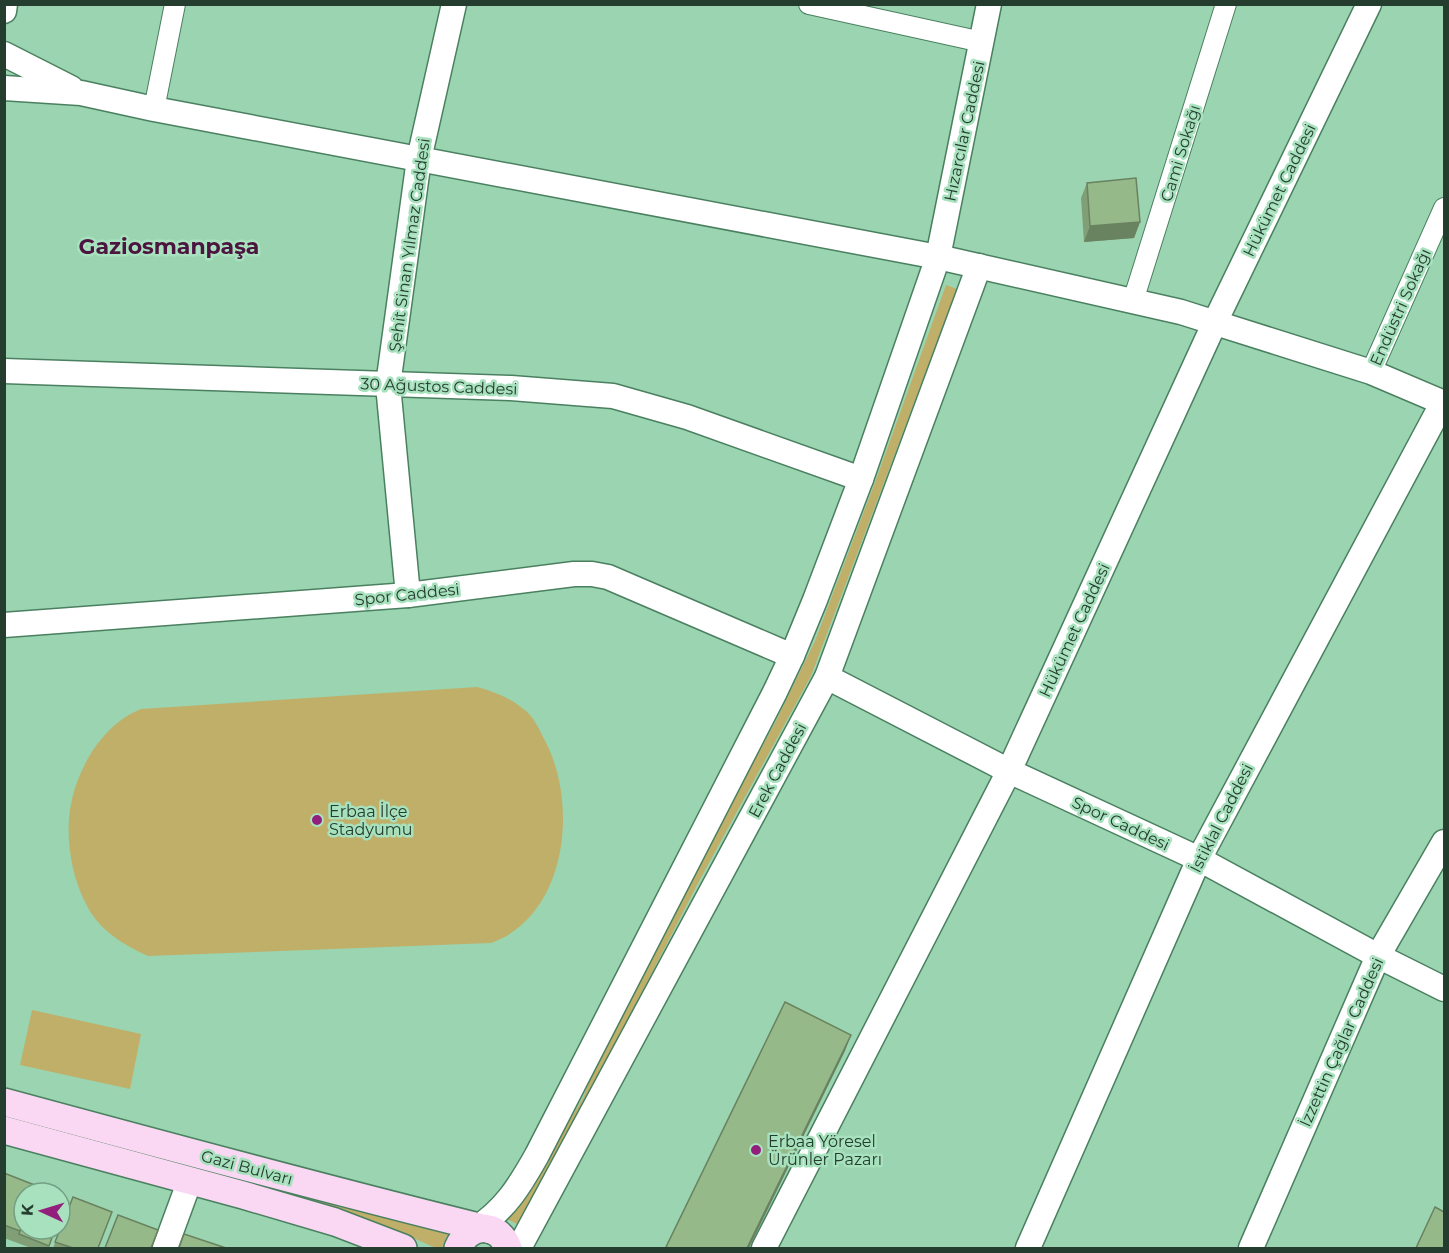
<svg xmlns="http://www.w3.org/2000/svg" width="1449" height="1253" font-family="Montserrat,sans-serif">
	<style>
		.green { fill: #bfaf69 }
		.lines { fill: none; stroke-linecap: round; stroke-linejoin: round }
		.minor-casing { stroke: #4a8060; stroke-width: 22 }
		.tertiary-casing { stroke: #4a8060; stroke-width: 27 }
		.secondary-casing { stroke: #4a8060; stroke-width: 30 }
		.minor { stroke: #fff; stroke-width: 20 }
		.tertiary { stroke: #fff; stroke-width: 24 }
		.secondary { stroke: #fad7f2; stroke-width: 27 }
		.wall { fill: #819f76 }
		.shaded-wall { fill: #698260 }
		.building { fill: #96b989; stroke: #698260; stroke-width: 1.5 }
		.poi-dot { fill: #931f7d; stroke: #a7e1bd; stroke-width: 2 }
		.labels { text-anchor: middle; stroke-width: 5; stroke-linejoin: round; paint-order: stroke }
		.street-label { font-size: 16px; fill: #253d2f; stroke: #a7e1bd }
		.poi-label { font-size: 16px; fill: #253d2f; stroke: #a7e1bd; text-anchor: start }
		.district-label { font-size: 22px; font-weight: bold; fill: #4c1540; stroke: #a7e1bd }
	</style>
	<rect width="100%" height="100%" fill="#9bd4b0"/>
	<!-- green -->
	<g class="green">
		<polygon points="946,285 957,289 811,676 698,883 590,1093 519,1225 505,1218 520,1204 583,1098 598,1058 701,858 775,723 815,641 877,477"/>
		<path d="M477 687C495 692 511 698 526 711 533 717 539 728 543 737 579 800 569 915 491 943L148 956C122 944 99 930 86 904 73 879 67 847 69 819 72 776 100 725 141 709Z"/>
		<polygon points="32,1010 141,1034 130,1089 20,1065"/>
		<polygon points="4,1113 401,1221 448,1233 442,1248 436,1248 411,1237 329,1207 5,1119"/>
	</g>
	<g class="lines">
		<defs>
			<g id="minor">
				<polyline points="809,4 982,42"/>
				<polyline points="154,109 175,4"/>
				<polyline points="1133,301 1226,4"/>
				<polyline points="1371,372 1444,208"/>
			</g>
			<g id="tertiary">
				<polyline points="4,11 5,4"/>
				<polyline points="4,54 71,88"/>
				<polyline points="4,88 81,93 154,109 938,257 1181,312 1371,372 1444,403"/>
				<polyline points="4,371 511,388 613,396 687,417 861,479"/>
				<polyline points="408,595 388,385 419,159 454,4"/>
				<polyline points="4,625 408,595 574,574 592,574 608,577 792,656"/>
				<polyline points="827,677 1009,771 1199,859 1378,956 1444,989"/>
				<path d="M474 1230C505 1210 519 1187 537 1155L775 692 792 656 815 600 861 479 938 257 989 4"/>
				<polyline points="165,1248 190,1180"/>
				<polyline points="519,1248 827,677 979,266"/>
				<polyline points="764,1248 1009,771 1215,322 1369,4"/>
				<polyline points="1028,1248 1199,859 1443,402"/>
				<polyline points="1251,1248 1378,956 1444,842"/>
			</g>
			<g id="secondary">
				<path d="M4 1102C166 1146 328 1190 491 1230"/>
				<polyline points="4,1130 243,1195 335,1222 403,1248"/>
				<path d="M458 1248C469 1223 498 1221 508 1248"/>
			</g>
		</defs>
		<!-- minor casing -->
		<use href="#minor" class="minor-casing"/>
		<!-- tertiary casing -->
		<use href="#tertiary" class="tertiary-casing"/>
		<!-- secondary casing -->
		<use href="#secondary" class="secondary-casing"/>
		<!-- minor -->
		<use href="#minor" class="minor"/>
		<!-- tertiary -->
		<use href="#tertiary" class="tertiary"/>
		<!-- secondary -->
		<use href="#secondary" class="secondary"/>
	</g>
	<!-- wall -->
	<g class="wall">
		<polygon points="1087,183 1140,222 1134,238 1084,242 1081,198"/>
		<polygon points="4,1173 36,1190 55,1229 48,1248 31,1248 4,1238"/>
		<polygon points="73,1197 98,1248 53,1248"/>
	</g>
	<!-- shaded-wall -->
	<g class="shaded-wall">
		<polygon points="1140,222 1134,238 1084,242 1090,226"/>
		<polygon points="851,1035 845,1051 749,1248 747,1248"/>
	</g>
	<!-- building -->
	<g class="building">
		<polygon points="1136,178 1140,222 1090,226 1087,183"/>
		<polygon points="785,1002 851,1035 747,1248 668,1248 666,1247"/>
		<polygon points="4,1173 37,1186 34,1193 24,1193 24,1220 20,1231 4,1225"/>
		<polygon points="36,1190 44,1193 34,1193"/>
		<polygon points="73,1197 112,1212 98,1248 73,1248 55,1242"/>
		<polygon points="60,1199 66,1201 60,1216"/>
		<polygon points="1435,1207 1444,1212 1444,1248 1416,1248"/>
		<polygon points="118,1215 158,1230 151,1248 105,1248"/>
		<polygon points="24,1220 24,1229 55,1229 49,1246 19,1234"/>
		<polygon points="184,1234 226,1248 179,1248"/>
	</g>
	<!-- markers -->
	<g class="poi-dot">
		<circle cx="317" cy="820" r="6"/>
		<circle cx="756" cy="1150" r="6"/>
	</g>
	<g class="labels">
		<!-- street labels -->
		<g class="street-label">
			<text transform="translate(964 131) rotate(-78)" y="6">Hızarcılar Caddesi</text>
			<text transform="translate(1180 153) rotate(-73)" y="6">Cami Sokağı</text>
			<text transform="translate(1279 190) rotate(-64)" y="6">Hükümet Caddesi</text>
			<text transform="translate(409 245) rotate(-82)" y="6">Şehit Sinan Yılmaz Caddesi</text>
			<text transform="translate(1400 307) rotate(-66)" y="6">Endüstri Sokağı</text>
			<text transform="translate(439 386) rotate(2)" y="6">30 Ağustos Caddesi</text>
			<text transform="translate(407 594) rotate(-6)" y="6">Spor Caddesi</text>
			<text transform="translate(1074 630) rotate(-65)" y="6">Hükümet Caddesi</text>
			<text transform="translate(777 770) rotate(-62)" y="6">Erek Caddesi</text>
			<text transform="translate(1221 818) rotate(-63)" y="6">İstiklal Caddesi</text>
			<text transform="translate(1121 823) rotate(25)" y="6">Spor Caddesi</text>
			<text transform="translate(1341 1042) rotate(-66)" y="6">İzzettin Çağlar Caddesi</text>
			<text transform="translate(247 1167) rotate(15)" y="6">Gazi Bulvarı</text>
		</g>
		<!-- poi labels -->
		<g class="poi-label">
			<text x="329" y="817">Erbaa İlçe<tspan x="329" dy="18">Stadyumu</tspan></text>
			<text x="768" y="1147">Erbaa Yöresel<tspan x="768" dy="18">Ürünler Pazarı</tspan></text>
		</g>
		<!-- district labels -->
		<g class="district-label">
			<text x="169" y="254">Gaziosmanpaşa</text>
		</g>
	</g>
	<!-- border -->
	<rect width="1449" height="1253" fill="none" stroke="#253d2f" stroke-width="12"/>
	<!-- north arrow -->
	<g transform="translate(42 1211) rotate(274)"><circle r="28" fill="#a7e1bd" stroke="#739f84" stroke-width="1.5"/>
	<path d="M0-4.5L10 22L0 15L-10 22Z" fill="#931f7d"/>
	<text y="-9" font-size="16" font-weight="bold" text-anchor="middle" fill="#253d2f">K</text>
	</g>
</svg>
